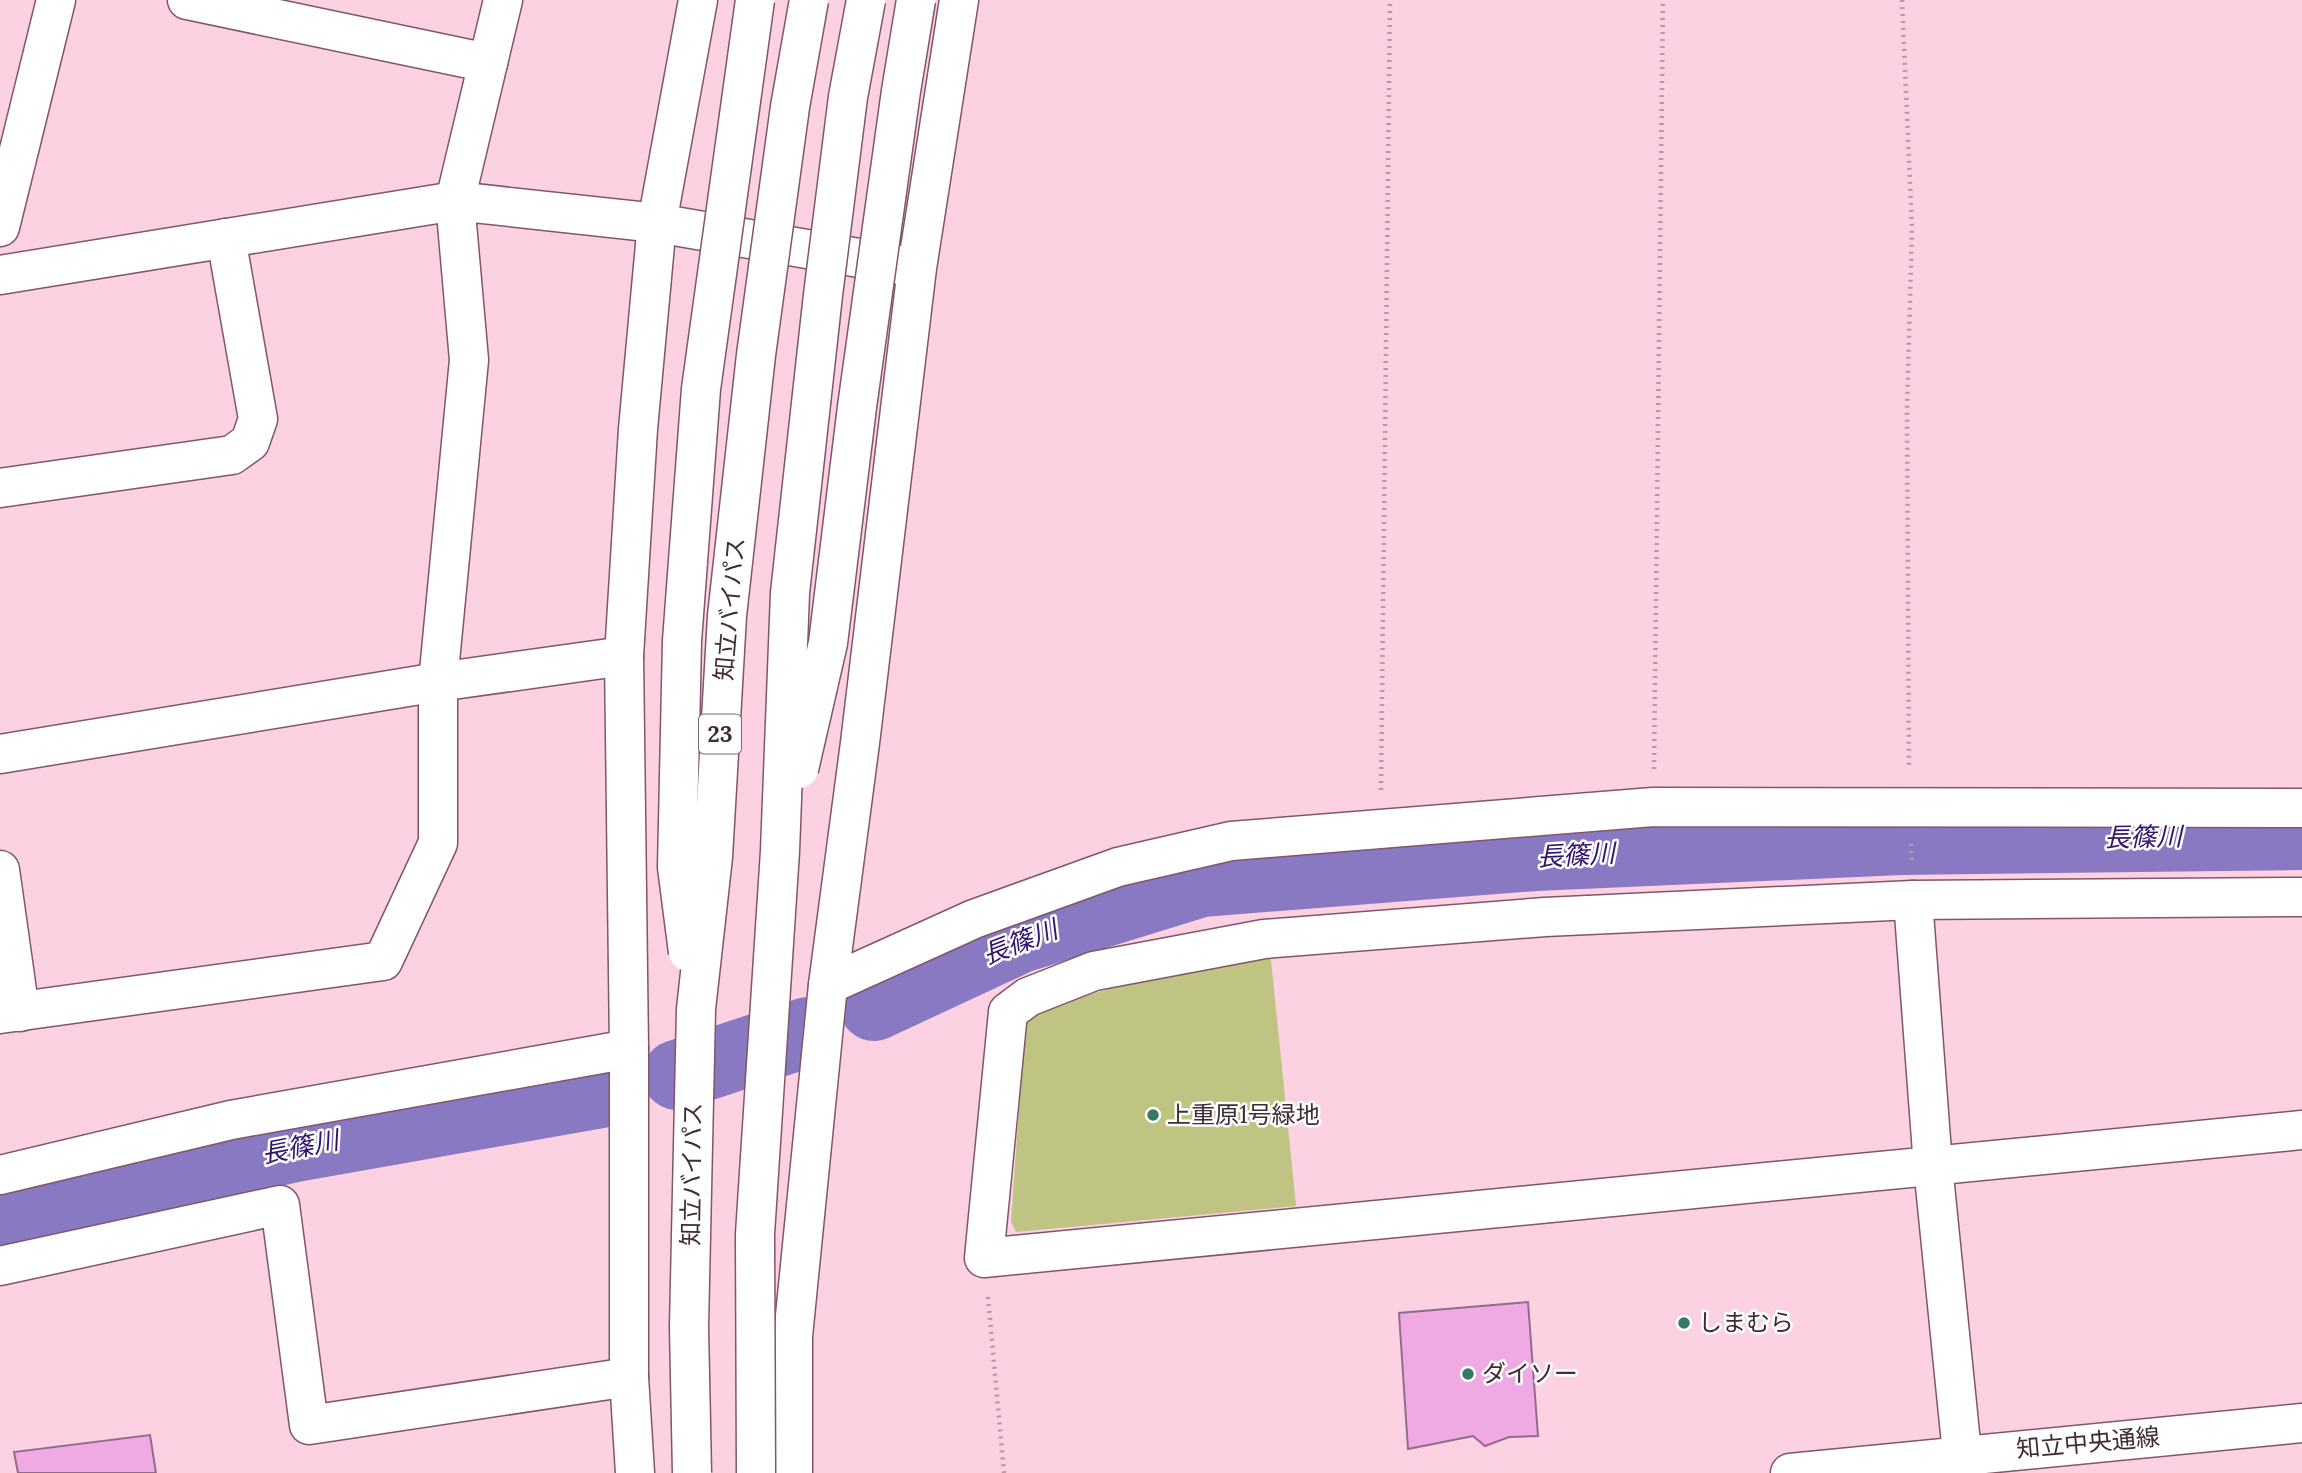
<svg xmlns="http://www.w3.org/2000/svg" width="2302" height="1473" font-family="Lora,'Noto Sans JP',serif">
	<style>
		.green { fill: #bfc482 }
		.lines { fill: none; stroke-linecap: round; stroke-linejoin: round }
		.river { stroke: #8879c2; stroke-width: 70 }
		.building { fill: #efaae4; stroke: #926c8c; stroke-width: 2 }
		.minor-casing { stroke: #825569; stroke-width: 41 }
		.path { stroke: #ba97a4; stroke-width: 4.5; stroke-dasharray: 2 5; stroke-linecap: butt }
		.minor { stroke: #fff; stroke-width: 38 }
		.highway-bridge-casing { stroke: #825569; stroke-width: 41; stroke-linecap: butt }
		.highway-bridge { stroke: #fff; stroke-width: 38 }
		.poi-dot { fill: #387865; stroke: #fff; stroke-width: 2.5 }
		.labels { text-anchor: middle; stroke-width: 5; stroke-linejoin: round; paint-order: stroke }
		.shield { fill: #fff; stroke: #796b71; stroke-width: 2 }
		.shield-label { font-size: 23px; font-weight: bold; fill: #402c34 }
		.street-label { font-size: 24px; fill: #402c34; stroke: #fff }
		.poi-label { font-size: 24px; fill: #402c34; stroke: #fff; text-anchor: start }
		.water-label { font-size: 26px; font-style: italic; fill: #33146c; stroke: #fff }
	</style>
	<rect width="100%" height="100%" fill="#fcd1e2"/>
	<!-- green -->
	<polygon class="green" points="1270,950 1296,1206 1016,1232 1011,1222 1025,1025 1043,1008 1116,987"/>
	<g class="lines">
		<!-- river -->
		<g class="river">
			<polyline points="874,1006 1020,938 1201,882 1535,856 1901,840 2302,835"/>
			<polyline points="677,1075 808,1032"/>
			<polyline points="0,1212 295,1147 601,1093"/>
		</g>
	</g>
	<!-- building -->
	<g class="building">
		<polygon points="1528,1302 1538,1436 1509,1437 1485,1446 1473,1436 1408,1449 1399,1313"/>
		<polygon points="150,1435 156,1473 18,1473 14,1452"/>
	</g>
	<g class="lines">
		<defs>
			<g id="minor">
				<polyline points="187,0 488,63"/>
				<polyline points="0,227 56,0"/>
				<polyline points="0,275 455,201 657,223 911,267"/>
				<polyline points="0,488 232,455 250,442 258,419 226,238"/>
				<polyline points="0,754 438,682 624,656"/>
				<polyline points="0,870 20,1012"/>
				<polyline points="2302,897 1913,900 1545,917 1264,939 1094,971 1028,997 1008,1012 984,1258 2302,1130"/>
				<polyline points="1913,900 1933,1166 1964,1473"/>
				<polyline points="828,985 974,919 1118,867 1231,841 1653,807 2302,808"/>
				<polyline points="0,1014 383,961 438,843 438,682 469,360 455,201 503,0"/>
				<polyline points="0,1175 231,1120 629,1049"/>
				<polyline points="0,1266 280,1205 309,1425 629,1377"/>
				<polyline points="635,1473 629,1377 629,1049 624,656 638,429 657,223 698,0"/>
				<polyline points="793,1473 793,1336 828,985 860,743 917,268 959,0"/>
				<polyline points="1790,1473 2302,1423"/>
			</g>
		</defs>
		<!-- minor casing -->
		<use href="#minor" class="minor-casing"/>
		<!-- path -->
		<g class="path">
			<polyline points="1902,0 1912,227 1907,410 1909,769"/>
			<polyline points="1654,769 1663,0"/>
			<polyline points="1381,790 1390,0"/>
			<polyline points="1911,844 1912,863"/>
			<polyline points="988,1297 1004,1473"/>
		</g>
		<!-- minor -->
		<use href="#minor" class="minor"/>
		<defs>
			<g id="highway-bridge">
				<polyline points="799,769 828,643 857,407 901,91 916,0"/>
				<polyline points="688,952 677,867 682,641 701,389 755,0"/>
				<polyline points="692,1473 689,1327 696,1009 713,857 727,616 756,355 790,107 809,0"/>
				<polyline points="756,1473 755,1234 780,851 790,593 823,295 848,97 866,0"/>
			</g>
		</defs>
		<!-- highway-bridge casing -->
		<use href="#highway-bridge" class="highway-bridge-casing"/>
		<!-- highway-bridge -->
		<use href="#highway-bridge" class="highway-bridge"/>
	</g>
	<!-- markers -->
	<g class="poi-dot">
		<circle cx="1153" cy="1115" r="7"/>
		<circle cx="1684" cy="1323" r="7"/>
		<circle cx="1468" cy="1374" r="7"/>
	</g>
	<g class="labels">
		<!-- shield labels -->
		<rect class="shield" x="699" y="714.5" width="42" height="39" rx="5"/>
		<g class="shield-label">
			<text x="720" y="742">23</text>
		</g>
		<!-- street labels -->
		<g class="street-label">
			<text transform="translate(730 609) rotate(-85)" y="8">知立バイパス</text>
			<text transform="translate(692 1174) rotate(-89)" y="8">知立バイパス</text>
			<text transform="translate(2088 1443) rotate(-5)" y="8">知立中央通線</text>
		</g>
		<!-- poi labels -->
		<g class="poi-label">
			<text x="1167" y="1123">上重原1号緑地</text>
			<text x="1698" y="1331">しまむら</text>
			<text x="1482" y="1382">ダイソー</text>
		</g>
		<!-- water labels -->
		<g class="water-label">
			<text transform="translate(2143 837) rotate(-1)" y="9">長篠川</text>
			<text transform="translate(1576 855) rotate(-3)" y="9">長篠川</text>
			<text transform="translate(1020 942) rotate(-21)" y="9">長篠川</text>
			<text transform="translate(300 1147) rotate(-11)" y="9">長篠川</text>
		</g>
	</g>
</svg>
